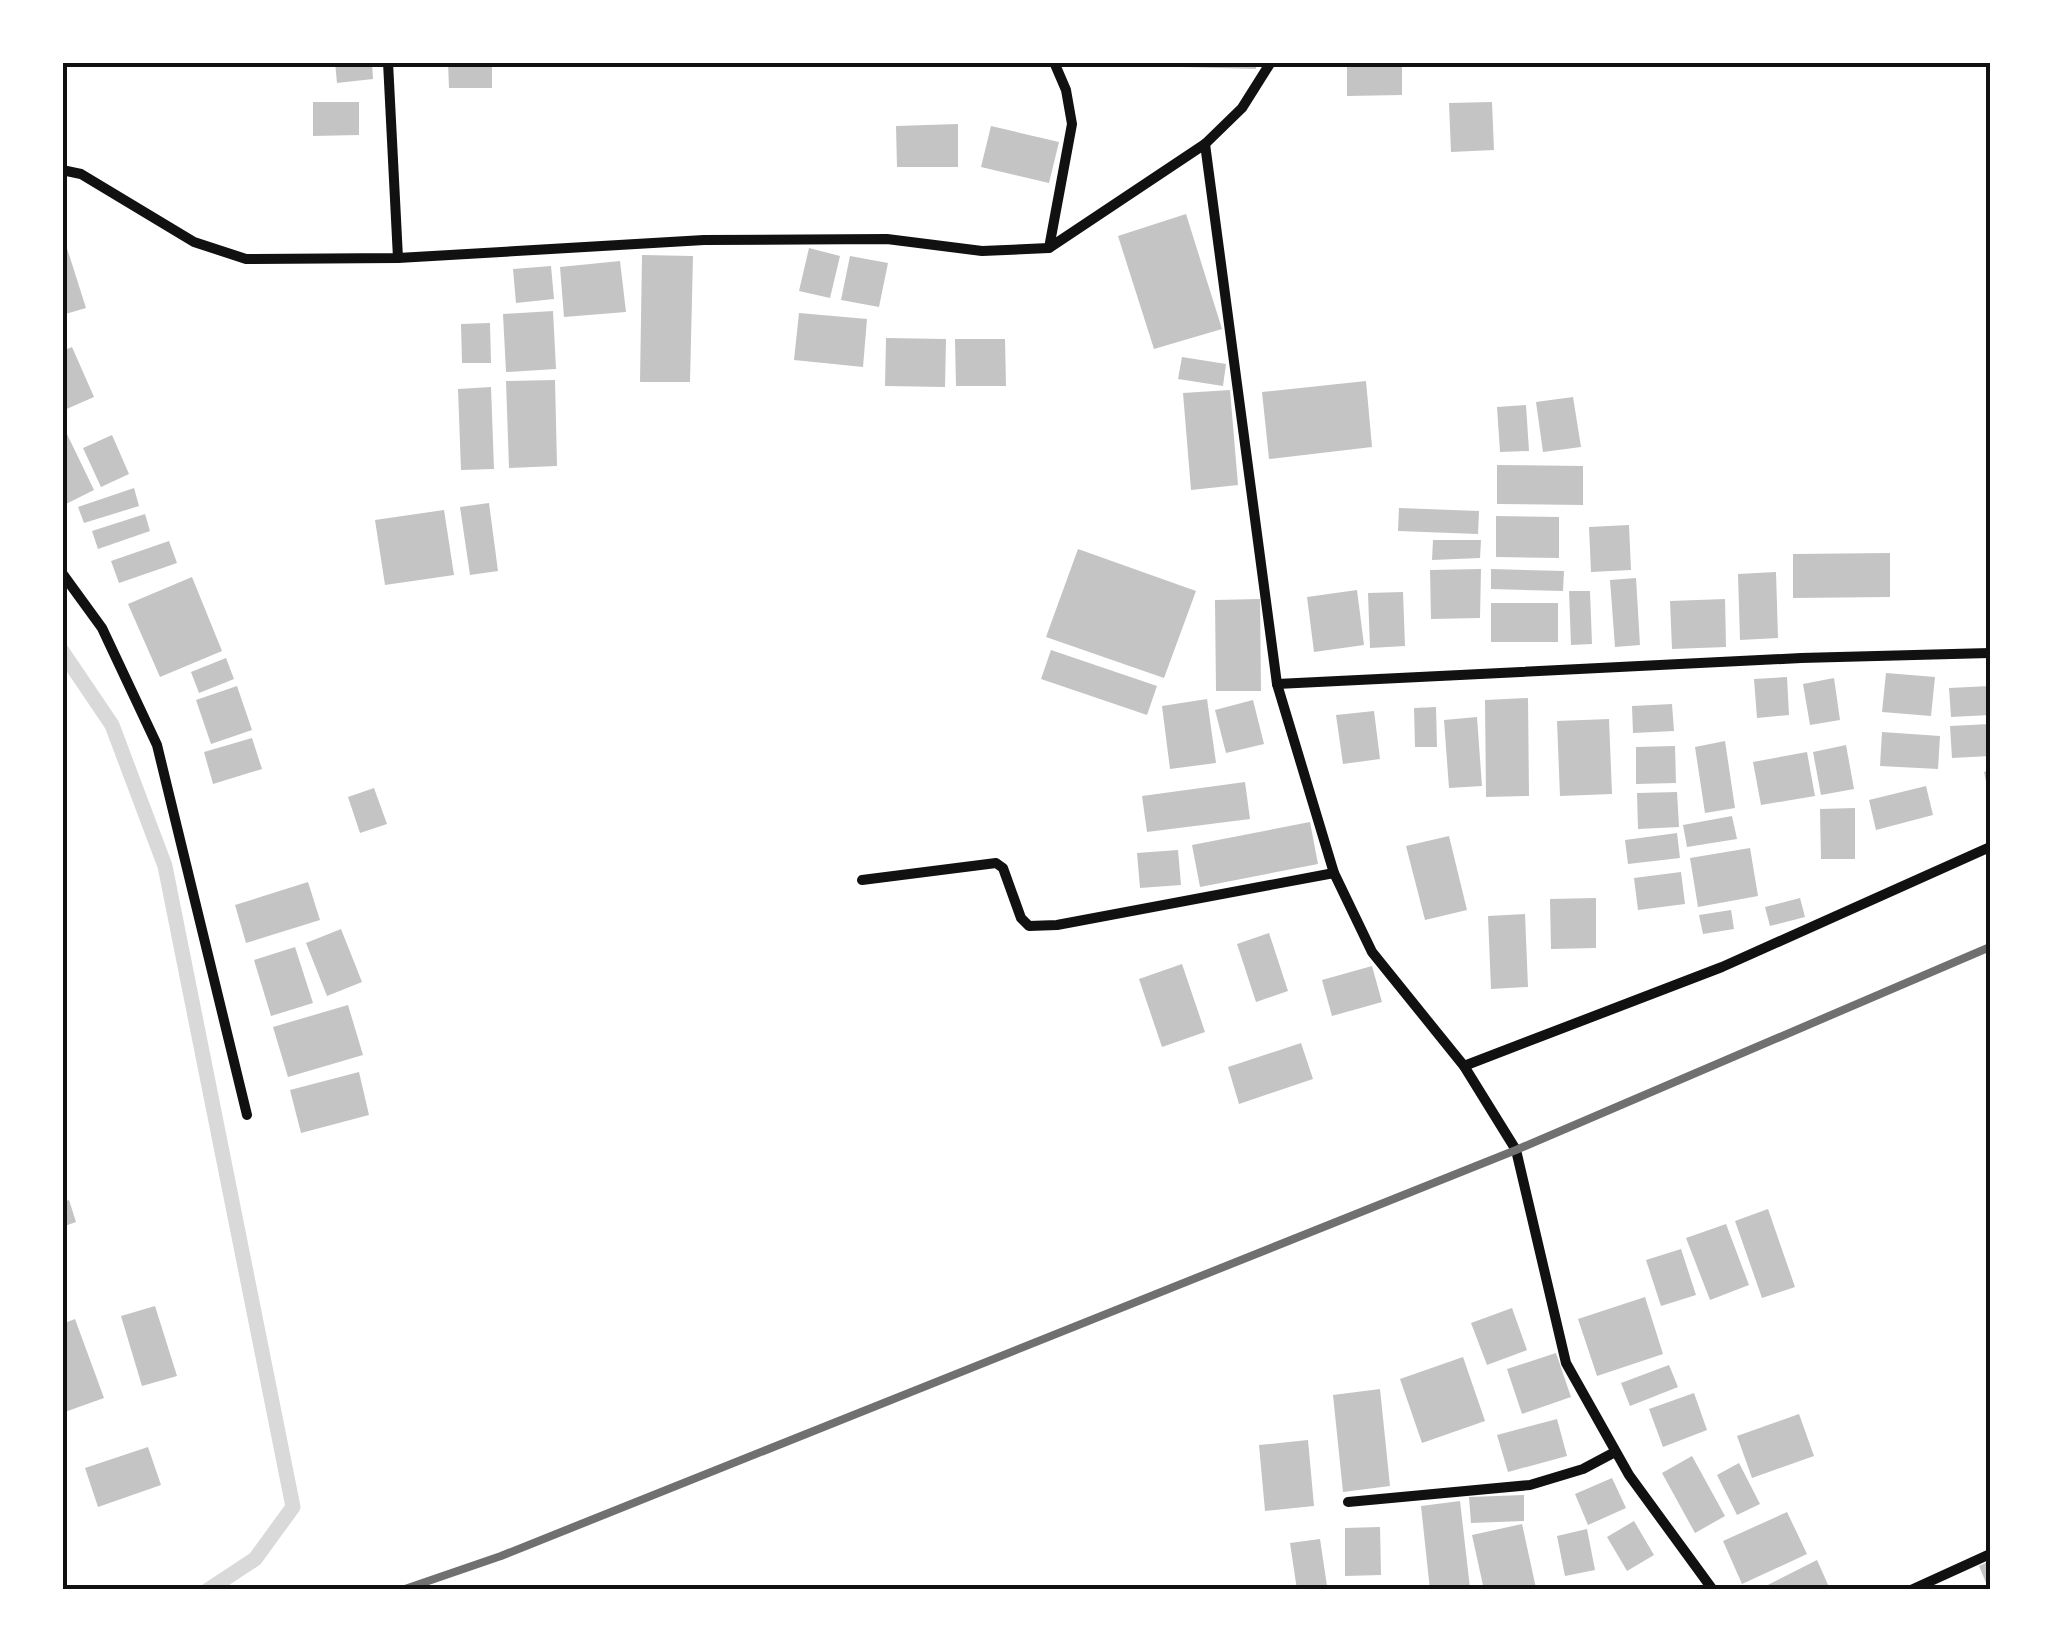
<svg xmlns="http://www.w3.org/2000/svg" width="2053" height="1652" font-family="'PT Sans Narrow',sans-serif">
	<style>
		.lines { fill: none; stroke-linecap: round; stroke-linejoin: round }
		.stream { stroke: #d9d9d9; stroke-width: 15 }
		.building { fill: #c4c4c4 }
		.minor { stroke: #111; stroke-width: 10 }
		.rail { stroke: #707070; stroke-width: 8 }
		.neatline { fill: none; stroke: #111; stroke-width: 4 }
	</style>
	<rect width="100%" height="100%" fill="#fff"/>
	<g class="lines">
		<!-- stream -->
		<polyline class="stream" points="62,651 112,725 165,866 293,1507 255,1559 208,1590"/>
	</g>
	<!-- building -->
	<g class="building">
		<polygon points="335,62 372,62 373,79 337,83"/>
		<polygon points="448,62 492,62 492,88 449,88"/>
		<polygon points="1182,62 1256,62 1256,69 1182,67"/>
		<polygon points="1347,62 1402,62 1402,95 1347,96"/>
		<polygon points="313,102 359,102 359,135 313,136"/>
		<polygon points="1492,102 1494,150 1451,152 1449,103"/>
		<polygon points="958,124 958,167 897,167 896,126"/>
		<polygon points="991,126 1059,142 1049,183 981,167"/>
		<polygon points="1186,214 1222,329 1154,349 1118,236"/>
		<polygon points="66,245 86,308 62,315 62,246"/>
		<polygon points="809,248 840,256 830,298 799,291"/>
		<polygon points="642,255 693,256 690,382 640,382"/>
		<polygon points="850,256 888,263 879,307 841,300"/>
		<polygon points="620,261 626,312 564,317 560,267"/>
		<polygon points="551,266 554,299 516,303 513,269"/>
		<polygon points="553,311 556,369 506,372 503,314"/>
		<polygon points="799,313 867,319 863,367 794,360"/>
		<polygon points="490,323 491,363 462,363 461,324"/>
		<polygon points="886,338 946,339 945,387 885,386"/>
		<polygon points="955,339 1005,339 1006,386 956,386"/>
		<polygon points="72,347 94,397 62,411 62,351"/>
		<polygon points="1182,357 1226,364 1223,386 1178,379"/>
		<polygon points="555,380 557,466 509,468 506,381"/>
		<polygon points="1366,381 1372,447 1269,459 1262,392"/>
		<polygon points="491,387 494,469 461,470 458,389"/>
		<polygon points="1230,390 1238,485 1191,490 1183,393"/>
		<polygon points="1573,397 1581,447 1543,452 1536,402"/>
		<polygon points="1526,405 1529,451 1500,452 1497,407"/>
		<polygon points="66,432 94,490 64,505 62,433"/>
		<polygon points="112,435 129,474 101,487 83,448"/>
		<polygon points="1497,465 1583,466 1583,505 1497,504"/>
		<polygon points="134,488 139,506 84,523 78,507"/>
		<polygon points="489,503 498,571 470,575 460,507"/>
		<polygon points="1399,508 1479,511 1478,534 1398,531"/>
		<polygon points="444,510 454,575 385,585 375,520"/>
		<polygon points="145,514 150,531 98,549 92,531"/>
		<polygon points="1496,516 1559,517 1559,558 1496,557"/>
		<polygon points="1629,525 1631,570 1591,572 1589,527"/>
		<polygon points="1433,540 1481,540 1480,558 1432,560"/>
		<polygon points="169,541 177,563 119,583 111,561"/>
		<polygon points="1078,549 1196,591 1164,678 1046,637"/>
		<polygon points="1890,553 1890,597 1793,598 1793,554"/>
		<polygon points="1481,569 1480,618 1431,619 1430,570"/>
		<polygon points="1491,569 1564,571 1563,591 1491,589"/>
		<polygon points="1776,572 1778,638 1740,640 1738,574"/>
		<polygon points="192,577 222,651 160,677 128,604"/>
		<polygon points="1636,578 1640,645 1615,647 1610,580"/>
		<polygon points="1357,590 1364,645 1314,652 1307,597"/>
		<polygon points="1569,591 1590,591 1592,644 1571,645"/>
		<polygon points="1403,592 1405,646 1370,648 1368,593"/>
		<polygon points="1260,599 1261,691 1216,691 1215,600"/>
		<polygon points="1725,599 1726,647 1672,649 1670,601"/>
		<rect x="1491" y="603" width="67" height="39"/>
		<polygon points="1051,650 1157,686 1147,715 1041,679"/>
		<polygon points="226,658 234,679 199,693 191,672"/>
		<polygon points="1886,673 1935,677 1931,716 1882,712"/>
		<polygon points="1787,677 1789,715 1757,718 1754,679"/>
		<polygon points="1834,678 1840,720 1810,725 1803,684"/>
		<polygon points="237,686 252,730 211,744 196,700"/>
		<polygon points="1990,686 1990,715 1951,717 1949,688"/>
		<polygon points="1528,698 1529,796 1486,797 1485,700"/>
		<polygon points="1207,699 1216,763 1170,769 1162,706"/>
		<polygon points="1253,700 1264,744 1226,753 1215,710"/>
		<polygon points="1672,704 1674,731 1633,733 1632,706"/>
		<polygon points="1436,707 1437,747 1415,747 1414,708"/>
		<polygon points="1374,711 1380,759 1343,764 1336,715"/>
		<polygon points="1477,717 1482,786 1449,788 1444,720"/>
		<polygon points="1609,719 1612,794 1560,796 1557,721"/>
		<polygon points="1990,724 1990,756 1952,758 1950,726"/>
		<polygon points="1882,732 1940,736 1938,769 1880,766"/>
		<polygon points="252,738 262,769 213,784 204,752"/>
		<polygon points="1725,741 1735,808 1705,813 1695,747"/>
		<polygon points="1846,745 1854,789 1821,795 1813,752"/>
		<polygon points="1675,746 1676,783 1636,784 1636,747"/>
		<polygon points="1807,752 1815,796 1761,805 1753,762"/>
		<polygon points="1990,770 1990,794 1989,794 1984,772"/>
		<polygon points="1245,782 1250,819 1147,832 1142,796"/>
		<polygon points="1926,786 1933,815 1876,830 1869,800"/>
		<polygon points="374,788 387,824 360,833 348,797"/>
		<polygon points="1677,792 1679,827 1638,829 1637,793"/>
		<polygon points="1855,808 1855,859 1821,859 1820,809"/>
		<polygon points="1732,816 1737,839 1687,847 1683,825"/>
		<polygon points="1310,822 1318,864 1200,887 1192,845"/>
		<polygon points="1677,833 1680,858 1628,864 1625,840"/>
		<polygon points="1449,836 1467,910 1425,920 1406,846"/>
		<polygon points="1750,848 1758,896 1698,907 1690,858"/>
		<polygon points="1178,850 1181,885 1140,888 1137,853"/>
		<polygon points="1681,872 1685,904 1638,910 1634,878"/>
		<polygon points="308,882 320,920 246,943 235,905"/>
		<polygon points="1596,898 1596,948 1551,949 1550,899"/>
		<polygon points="1800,898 1805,917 1770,926 1765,907"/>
		<polygon points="1731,910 1734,929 1703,934 1699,915"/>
		<polygon points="1525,914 1528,987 1491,989 1488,916"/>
		<polygon points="341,929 362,982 327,996 306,943"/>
		<polygon points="1269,933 1288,991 1256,1002 1237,944"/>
		<polygon points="295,947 313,1003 271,1016 254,960"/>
		<polygon points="1182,964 1205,1032 1162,1047 1139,979"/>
		<polygon points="1372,966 1382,1002 1332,1016 1322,980"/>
		<polygon points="348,1005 363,1055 288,1077 273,1027"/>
		<polygon points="1301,1043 1313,1079 1239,1104 1228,1067"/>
		<polygon points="359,1072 369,1115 301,1133 290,1090"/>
		<polygon points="69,1200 76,1222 62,1227 62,1202"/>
		<polygon points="1768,1209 1795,1287 1762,1298 1735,1221"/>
		<polygon points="1726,1224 1749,1285 1710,1300 1686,1238"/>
		<polygon points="1681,1249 1696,1295 1661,1306 1646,1260"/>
		<polygon points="1645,1297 1663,1354 1597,1376 1578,1319"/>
		<polygon points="155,1306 177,1376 142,1386 121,1316"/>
		<polygon points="1512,1308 1527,1350 1487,1365 1471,1323"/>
		<polygon points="75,1319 104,1398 62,1413 62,1324"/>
		<polygon points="1556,1353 1571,1397 1522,1414 1507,1369"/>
		<polygon points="1463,1357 1485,1421 1422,1443 1400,1379"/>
		<polygon points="1669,1365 1678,1387 1630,1406 1621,1383"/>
		<polygon points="1380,1389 1390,1486 1343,1492 1333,1395"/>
		<polygon points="1694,1393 1707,1430 1663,1447 1649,1409"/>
		<polygon points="1799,1414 1814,1456 1752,1478 1737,1436"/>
		<polygon points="1557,1419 1567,1456 1508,1472 1497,1435"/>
		<polygon points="1308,1440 1314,1506 1265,1511 1259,1445"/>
		<polygon points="148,1447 161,1485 98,1507 85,1468"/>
		<polygon points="1692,1456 1725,1516 1695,1533 1662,1473"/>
		<polygon points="1739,1463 1760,1504 1737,1515 1717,1475"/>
		<polygon points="1612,1478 1626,1508 1588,1525 1575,1494"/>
		<polygon points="1524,1495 1524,1521 1471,1523 1469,1497"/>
		<polygon points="1460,1501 1470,1588 1430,1590 1421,1506"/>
		<polygon points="1787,1512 1807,1554 1742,1584 1723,1541"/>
		<polygon points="1634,1521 1654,1555 1627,1571 1607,1537"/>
		<polygon points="1522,1524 1536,1588 1484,1590 1472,1535"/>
		<polygon points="1380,1527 1381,1575 1345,1576 1345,1528"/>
		<polygon points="1587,1529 1595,1570 1565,1576 1557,1536"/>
		<polygon points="1320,1539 1327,1586 1297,1590 1290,1543"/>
		<polygon points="1817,1560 1829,1587 1758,1590"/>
		<polygon points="1990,1561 1990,1590 1989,1590 1979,1566"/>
	</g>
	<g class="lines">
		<!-- minor -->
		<g class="minor">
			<polyline points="388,62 398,258"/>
			<polyline points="1205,144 1277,684 1334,873 1372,952 1464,1066 1516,1150 1566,1363 1629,1475 1713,1590"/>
			<polyline points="62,170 81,174 194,242 246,259 398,258 704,240 887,239 982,251 1049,248 1205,144 1242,108 1271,62"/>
			<polyline points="1049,248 1072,124 1066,90 1054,62"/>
			<polyline points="62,573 102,628 157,745 247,1115"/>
			<polyline points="1277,684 1801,658 1990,653"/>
			<polyline points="862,880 996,863 1003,868 1021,918 1029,926 1057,925 1334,873"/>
			<polyline points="1464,1066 1722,967 1990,847"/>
			<polyline points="1348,1502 1530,1485 1583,1469 1615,1452"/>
			<polyline points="1911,1590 1990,1554"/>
		</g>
		<!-- rail -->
		<polyline class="rail" points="402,1590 501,1556 1516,1150 1990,947"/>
	</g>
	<!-- border -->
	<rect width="2053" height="1652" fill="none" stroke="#ffffff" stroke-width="130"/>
	<rect x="65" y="65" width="1923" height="1522" class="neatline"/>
</svg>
